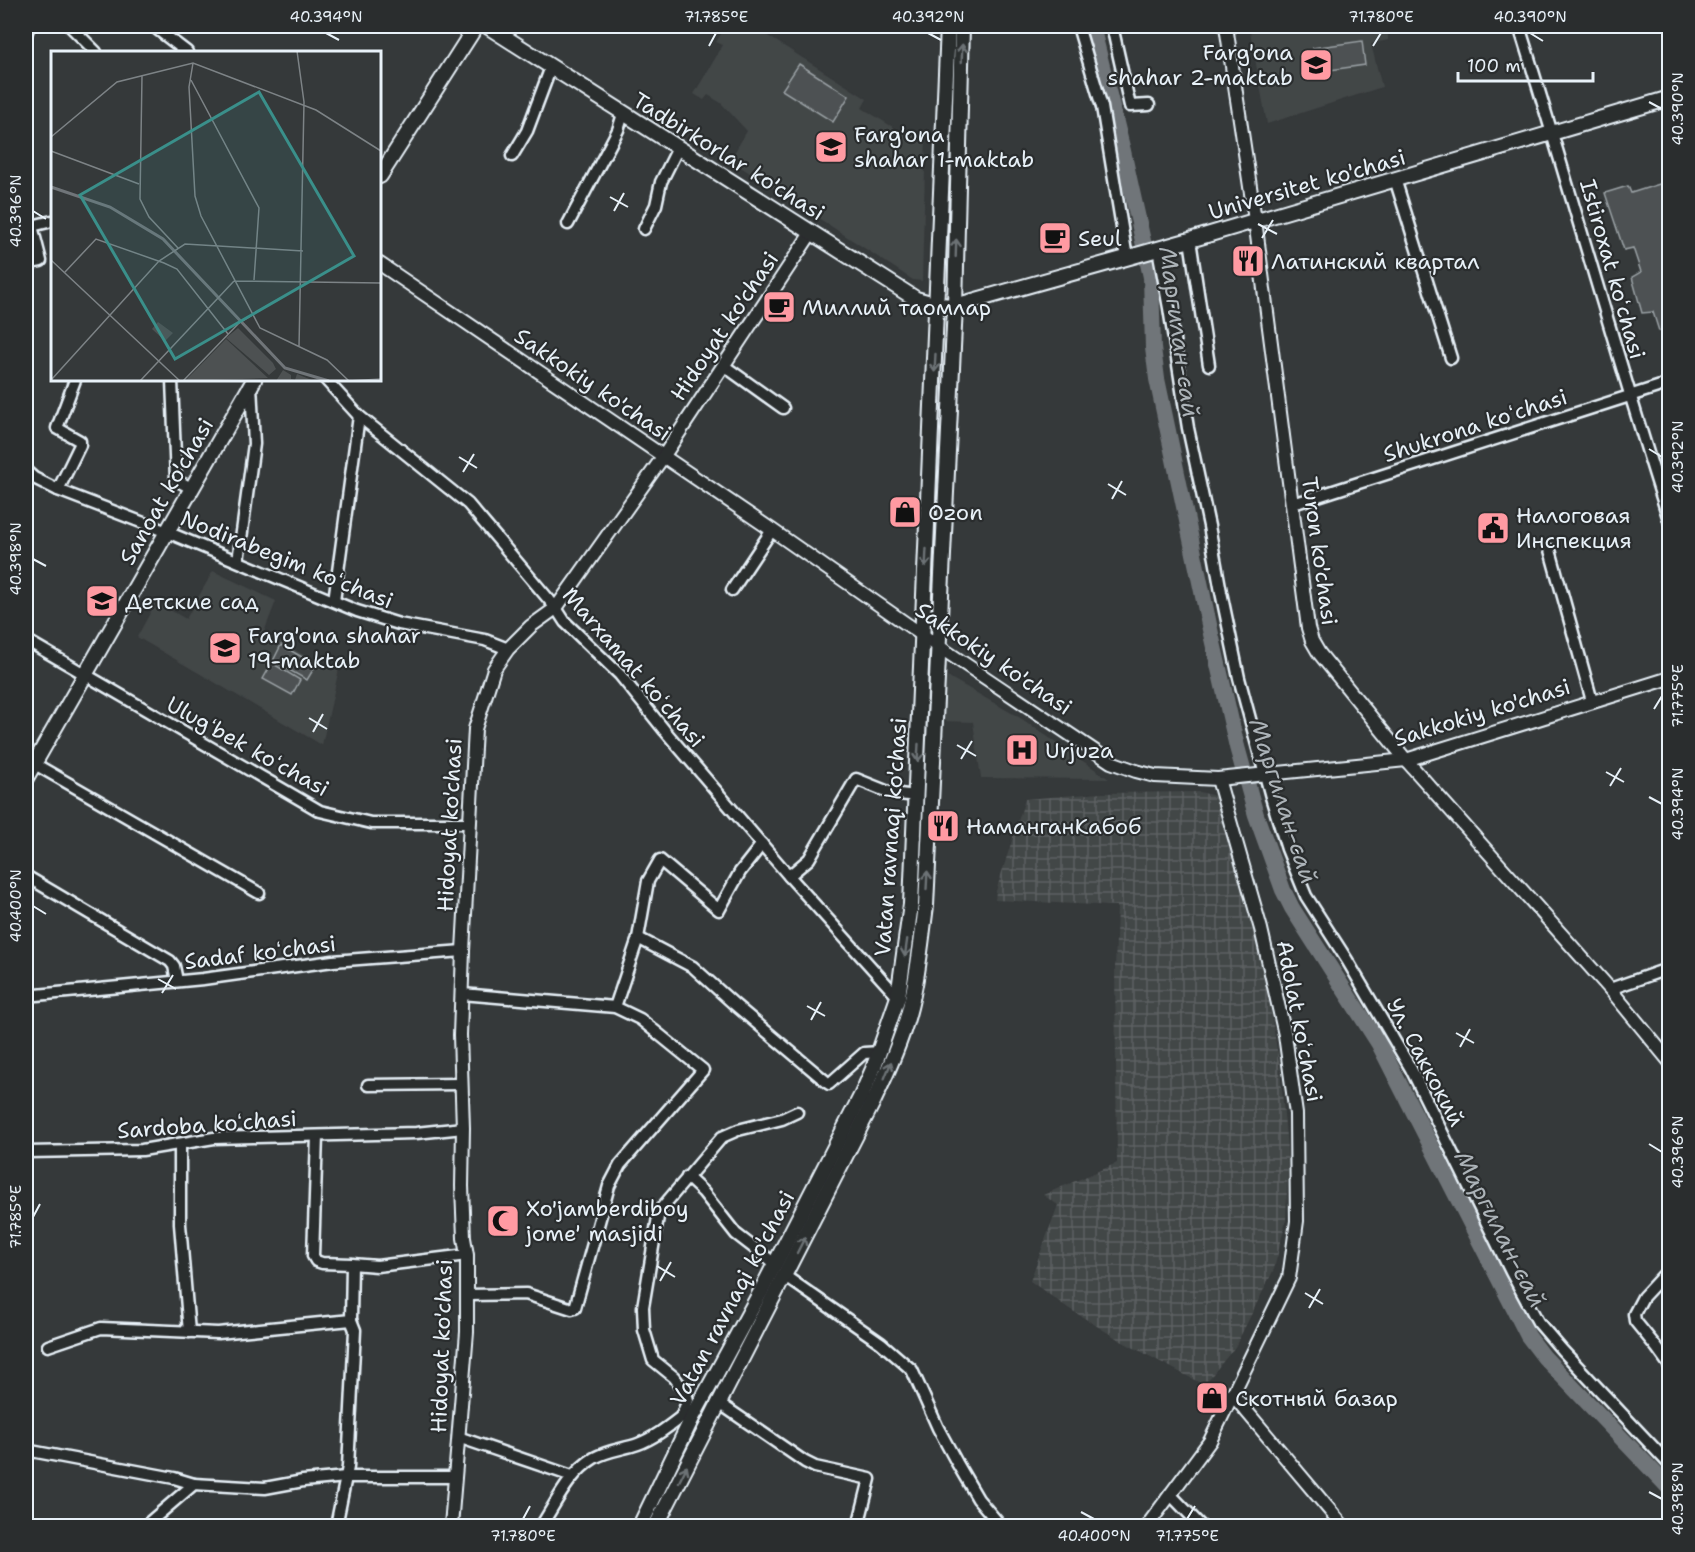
<svg xmlns="http://www.w3.org/2000/svg" width="1695" height="1552" font-family="'Shantell Sans',sans-serif">
	<style>
		.built { fill: #424647 }
		.industrial { fill: url(#industrial-grid) }
		.green { fill: #4d5152; stroke: #9aa1a5; stroke-width: 1.5 }
		.lines { fill: none; stroke-linecap: round; stroke-linejoin: round }
		.river { stroke: #707579; stroke-width: 16 }
		.minor-casing { stroke: #e8f1f8; stroke-width: 15 }
		.tertiary-casing { stroke: #e8f1f8; stroke-width: 16 }
		.secondary-casing { stroke: #e8f1f8; stroke-width: 18 }
		.minor { stroke: #2a2d2e; stroke-width: 10 }
		.tertiary { stroke: #2a2d2e; stroke-width: 12 }
		.secondary { stroke: #2a2d2e; stroke-width: 14 }
		.oneway { stroke: #6c7275 }
		.ticks { fill: none; stroke: #e8f1f8; stroke-width: 2 }
		.labels { text-anchor: middle; stroke-width: 4.5; stroke-linejoin: round; paint-order: stroke }
		.poi-label { font-size: 22px; fill: #e8f1f8; stroke: #2a2d2e; text-anchor: start }
		.street-label { font-size: 22px; fill: #e8f1f8; stroke: #2a2d2e }
		.water-label { font-size: 24px; font-style: italic; fill: #acb3b8; stroke: #2a2d2e }
		.inset-river { fill: none; stroke: #707579; stroke-width: 3 }
		.inset-road { fill: none; stroke: #7d8386; stroke-width: 1.5 }
		.view { fill: #3a8f8a; fill-opacity: 0.15; stroke: #3a8f8a; stroke-width: 3 }
		.inset-edge { fill: none; stroke: #e8f1f8; stroke-width: 3 }
		.neatline { fill: none; stroke: #e8f1f8; stroke-width: 2 }
		.ticks-label { font-size: 15px; text-anchor: middle; fill: #e8f1f8 }
	</style>
	<defs>
		<pattern id="industrial-grid" width="8" height="8" patternUnits="userSpaceOnUse" patternTransform="scale(1.5)"><rect width="8" height="8" fill="#424647"/><path d="M0 4h8M4 0v8" fill="none" stroke="#5d6162"/></pattern>
	</defs>
	<rect width="100%" height="100%" fill="#35393a"/>
	<filter id="ink" filterUnits="userSpaceOnUse"><feTurbulence type="fractalNoise" baseFrequency=".0167" numOctaves="2"/><feDisplacementMap in="SourceGraphic" scale="12" xChannelSelector="R" yChannelSelector="G"/><feConvolveMatrix kernelMatrix="1 2 1 2 8 2 1 2 1" color-interpolation-filters="sRGB"/></filter>
	<g filter="url(#ink)">
		<!-- built -->
		<g class="built">
			<polygon points="726,26 754,26 754,27 867,99 862,108 904,134 926,134 922,281 913,280 730,160 747,131 721,103 708,95 704,100 694,94 723,45 716,42"/>
			<polygon points="1249,26 1403,26 1388,35 1388,40 1371,44 1382,87 1267,124"/>
			<polygon points="213,571 276,601 264,632 312,660 339,669 322,745 137,637 156,602 186,619"/>
			<polygon points="940,672 1022,719 1109,779 981,778 973,722 941,721"/>
		</g>
		<!-- industrial -->
		<polygon class="industrial" points="1200,792 1215,796 1264,968 1280,1068 1288,1160 1286,1221 1274,1269 1235,1347 1204,1385 1121,1341 1068,1308 1030,1281 1058,1205 1043,1195 1117,1163 1115,968 1117,906 995,900 996,891 1025,799 1101,793"/>
		<!-- green -->
		<g class="green">
			<polygon points="1362,41 1365,65 1316,72 1313,48"/>
			<polygon points="799,64 849,96 833,122 782,90"/>
			<polygon points="1669,181 1669,328 1659,331 1653,312 1642,313 1632,277 1641,272 1633,248 1624,250 1605,193 1628,186 1631,193"/>
			<polygon points="281,645 316,665 307,680 273,661"/>
			<polygon points="272,663 300,680 292,695 263,679"/>
		</g>
		<g class="lines">
			<!-- river -->
			<polyline class="river" points="1092,26 1123,151 1151,277 1153,348 1157,379 1211,634 1237,747 1256,815 1283,890 1292,908 1379,1044 1528,1336 1544,1357 1670,1489"/>
			<defs>
				<g id="minor">
					<polyline points="70,26 96,52"/>
					<polyline points="153,26 187,52"/>
					<polyline points="1078,26 1102,107 1127,258"/>
					<polyline points="1112,26 1130,106 1149,105"/>
					<path d="M1519 26C1571 191 1617 358 1670 523"/>
					<polyline points="26,34 29,26"/>
					<polyline points="512,156 527,131 551,67"/>
					<polyline points="1395,179 1451,358"/>
					<polyline points="26,216 32,226 41,261 26,264"/>
					<polyline points="568,224 618,130 623,114"/>
					<polyline points="32,226 52,221"/>
					<polyline points="644,229 656,205 661,182 678,148"/>
					<polyline points="1190,240 1209,365"/>
					<polyline points="1158,249 1169,308 1188,428 1209,526 1221,592 1239,678 1271,797 1287,849 1306,896 1347,960 1411,1069 1511,1272 1538,1322 1562,1350 1670,1465"/>
					<polyline points="723,365 783,408"/>
					<polyline points="172,380 176,480 191,488"/>
					<polyline points="326,380 359,416 468,504 556,608 565,622 620,675 665,731 789,876 898,997"/>
					<polyline points="26,471 34,478 58,490 167,532 357,611 399,624 485,640 508,649"/>
					<polyline points="58,490 80,445 80,441 57,428 75,380"/>
					<polyline points="1293,504 1670,383"/>
					<polyline points="1550,550 1592,701"/>
					<polyline points="238,561 254,444 251,385"/>
					<polyline points="732,590 772,530"/>
					<polyline points="334,601 359,416"/>
					<polyline points="26,640 320,811 371,823 470,823"/>
					<polyline points="26,759 259,893"/>
					<polyline points="26,876 170,961 174,966 177,981"/>
					<polyline points="789,876 809,859 856,779 891,793 916,796"/>
					<polyline points="638,938 693,967 734,1004 829,1084 864,1053 880,1052"/>
					<polyline points="1610,989 1670,968"/>
					<polyline points="462,994 615,1007 640,1019 703,1070 620,1165 609,1186 575,1308 572,1309 526,1294 468,1295"/>
					<polyline points="26,996 203,979 333,961 463,951"/>
					<polyline points="615,1007 638,938 648,881 660,860 719,910 740,872 762,844"/>
					<polyline points="368,1085 461,1084"/>
					<polyline points="317,1136 313,1256 316,1261 322,1263 352,1264"/>
					<polyline points="180,1144 180,1224 189,1332"/>
					<polyline points="26,1152 142,1150 214,1138 416,1133 463,1128"/>
					<polyline points="687,1177 703,1192 736,1234 775,1264"/>
					<polyline points="1670,1268 1643,1297 1634,1314 1635,1321 1657,1348 1670,1366"/>
					<polyline points="785,1276 881,1343 912,1370 938,1428 957,1463 978,1499 1001,1526"/>
					<polyline points="48,1346 101,1328 218,1333 351,1320 352,1264 377,1266 467,1255"/>
					<polyline points="719,1403 805,1462 815,1467 870,1479 858,1526"/>
					<polyline points="681,1417 688,1400 686,1393 674,1377 653,1360 644,1330 643,1307 659,1211 722,1137 738,1130 782,1119 797,1112"/>
					<polyline points="458,1437 572,1476"/>
					<polyline points="26,1450 174,1478 194,1484"/>
					<polyline points="1170,1494 1201,1526"/>
					<polyline points="145,1526 194,1484 265,1488 303,1481 346,1477 455,1477"/>
					<polyline points="336,1526 348,1467 355,1330 351,1320"/>
					<path d="M541 1526C556 1503 569 1473 594 1458 608 1450 624 1449 638 1444 654 1438 668 1427 681 1417H686"/>
				</g>
				<g id="tertiary">
					<polyline points="1226,26 1255,220 1308,628 1312,641 1319,653 1406,760 1610,989 1670,1062"/>
					<polyline points="380,264 772,530 938,646 1111,762 1136,771 1155,776 1218,779 1406,760 1670,678"/>
					<polyline points="1232,1394 1343,1526"/>
					<polyline points="451,1526 467,1332 467,1255 464,1238 462,1186 463,1128 460,1035 463,951 475,729 494,669 508,649 531,626 556,608 663,457 811,233"/>
					<polyline points="1147,1526 1210,1441 1289,1278 1297,1221 1296,1114 1285,1035 1261,929 1218,779"/>
				</g>
				<g id="secondary">
					<polyline points="487,26 916,299 938,305 955,306 1190,240 1670,98"/>
					<polyline points="380,176 476,26"/>
					<polyline points="26,778 254,380"/>
					<polyline points="640,1526 692,1418 760,1293 862,1094 873,1069 898,997 911,904 948,26"/>
					<path d="M656 1526 874 1100C887 1073 900 1044 908 1015 918 979 921 942 926 906L955 306 962 26"/>
				</g>
			</defs>
			<!-- minor casing -->
			<use href="#minor" class="minor-casing"/>
			<!-- tertiary casing -->
			<use href="#tertiary" class="tertiary-casing"/>
			<!-- secondary casing -->
			<use href="#secondary" class="secondary-casing"/>
			<!-- minor -->
			<use href="#minor" class="minor"/>
			<!-- tertiary -->
			<use href="#tertiary" class="tertiary"/>
			<!-- secondary -->
			<use href="#secondary" class="secondary"/>
		</g>
		<!-- one-way arrows -->
		<defs><path id="oneway-shaft" d="M-6 0H5M1.5-3L5.5 0L1.5 3" fill="none" stroke-width="1.6" stroke-linecap="round" stroke-linejoin="round" transform="scale(1.5)"/></defs>
		<g class="oneway">
			<use href="#oneway-shaft" transform="translate(962 53) rotate(-88)"/>
			<use href="#oneway-shaft" transform="translate(956 248) rotate(-88)"/>
			<use href="#oneway-shaft" transform="translate(935 363) rotate(93)"/>
			<use href="#oneway-shaft" transform="translate(926 558) rotate(93)"/>
			<use href="#oneway-shaft" transform="translate(918 753) rotate(93)"/>
			<use href="#oneway-shaft" transform="translate(927 880) rotate(-87)"/>
			<use href="#oneway-shaft" transform="translate(906 948) rotate(98)"/>
			<use href="#oneway-shaft" transform="translate(888 1070) rotate(-68)"/>
			<use href="#oneway-shaft" transform="translate(801 1245) rotate(-63)"/>
			<use href="#oneway-shaft" transform="translate(683 1474) rotate(-63)"/>
		</g>
	</g>
	<!-- ticks -->
	<path class="ticks" d="M326 33 339 40M928 33 941 40M1530 33 1543 41M709 46 716 33M1373 46 1381 33M1649 102 1662 109M610 197 628 207M33 211 46 219M614 211 624 193M1258 224 1277 234M1262 238 1273 220M1649 449 1662 457M459 457 477 468M463 472 474 454M1108 484 1126 495M1112 499 1122 481M33 559 46 566M1654 709 1662 696M309 718 327 729M313 732 323 714M957 745 976 756M961 759 972 741M1606 772 1624 782M1610 786 1621 768M1649 797 1662 804M33 906 46 914M158 979 176 989M162 993 173 975M807 1006 825 1016M811 1020 821 1002M1456 1033 1474 1043M1460 1047 1470 1029M1649 1144 1662 1152M33 1217 40 1204M657 1266 675 1277M660 1281 671 1262M1305 1293 1323 1304M1309 1308 1320 1289M1649 1492 1662 1499M1081 1512 1094 1519M523 1519 530 1506M1187 1519 1195 1506"/>
	<!-- icons -->
	<defs>
		<symbol id="school-square" viewBox="-11 -11 22 22"><rect x="-9" y="-9" width="18" height="18" rx="4" fill="#ff9aa2" stroke="#2a2d2e"/><path d="M0-5L7-2L0 1L-7-2ZM-4 1L0 2.5L4 1V4Q0 6-4 4Z" fill="#111"/></symbol>
		<symbol id="cafe-square" viewBox="-11 -11 22 22"><rect x="-9" y="-9" width="18" height="18" rx="4" fill="#ff9aa2" stroke="#2a2d2e"/><path d="M-5.5-4.5H6V0H3Q3 3.5 0 3.5H-2.5Q-5.5 3.5-5.5 0ZM3-3.2v2h1.7v-2ZM-6 4.5H4V6H-6Z" fill="#111"/></symbol>
		<symbol id="restaurant-square" viewBox="-11 -11 22 22"><rect x="-9" y="-9" width="18" height="18" rx="4" fill="#ff9aa2" stroke="#2a2d2e"/><path d="M-5-6h1v4h1v-4h1v4h1v-4h1v5L-1.5 .5V6h-2V.5L-5-1ZM5-6V6H3V1.5H1.5Q1.5-4 5-6Z" fill="#111"/></symbol>
		<symbol id="shop-square" viewBox="-11 -11 22 22"><rect x="-9" y="-9" width="18" height="18" rx="4" fill="#ff9aa2" stroke="#2a2d2e"/><path d="M-5-2.5h2.3a2.7 3.5 0 0 1 5.4 0H5L5.5 6h-11ZM-1.5-2.5h3a1.5 2.3 0 0 0-3 0Z" fill="#111"/></symbol>
		<symbol id="civic-square" viewBox="-11 -11 22 22"><rect x="-9" y="-9" width="18" height="18" rx="4" fill="#ff9aa2" stroke="#2a2d2e"/><path d="M-.6-6.5H3V-4.5H.6V-3L4-1V1h2V6H-6V1h2V-1L-.6-3ZM-1.2 2.5V6h2.4V2.5Z" fill="#111"/></symbol>
		<symbol id="hospital-square" viewBox="-11 -11 22 22"><rect x="-9" y="-9" width="18" height="18" rx="4" fill="#ff9aa2" stroke="#2a2d2e"/><path d="M-5-5h3v3.5h4V-5h3V5h-3V1.5h-4V5h-3Z" fill="#111"/></symbol>
		<symbol id="mosque-square" viewBox="-11 -11 22 22"><rect x="-9" y="-9" width="18" height="18" rx="4" fill="#ff9aa2" stroke="#2a2d2e"/><path d="M3.5-4.9A6 6 0 1 0 3.5 4.9A5 5 0 1 1 3.5-4.9Z" fill="#111"/></symbol>
	</defs>
	<g fill-rule="evenodd">
		<use href="#school-square" x="1297" y="46" width="38" height="38"/>
		<use href="#school-square" x="812" y="128" width="38" height="38"/>
		<use href="#cafe-square" x="1036" y="219" width="38" height="38"/>
		<use href="#restaurant-square" x="1229" y="242" width="38" height="38"/>
		<use href="#cafe-square" x="760" y="288" width="38" height="38"/>
		<use href="#shop-square" x="886" y="493" width="38" height="38"/>
		<use href="#civic-square" x="1474" y="509" width="38" height="38"/>
		<use href="#school-square" x="83" y="582" width="38" height="38"/>
		<use href="#school-square" x="206" y="629" width="38" height="38"/>
		<use href="#hospital-square" x="1003" y="731" width="38" height="38"/>
		<use href="#restaurant-square" x="924" y="807" width="38" height="38"/>
		<use href="#mosque-square" x="484" y="1202" width="38" height="38"/>
		<use href="#shop-square" x="1193" y="1379" width="38" height="38"/>
	</g>
	<g class="labels">
		<!-- poi labels -->
		<g class="poi-label">
			<text x="1293" y="60" text-anchor="end">Farg'ona<tspan x="1293" dy="25">shahar 2-maktab</tspan></text>
			<text x="854" y="142">Farg'ona<tspan x="854" dy="25">shahar 1-maktab</tspan></text>
			<text x="1078" y="246">Seul</text>
			<text x="1271" y="269">Латинский квартал</text>
			<text x="802" y="315">Миллий таомлар</text>
			<text x="928" y="520">Ozon</text>
			<text x="1516" y="523">Налоговая<tspan x="1516" dy="25">Инспекция</tspan></text>
			<text x="125" y="609">Детские сад</text>
			<text x="248" y="643">Farg'ona shahar<tspan x="248" dy="25">19-maktab</tspan></text>
			<text x="1045" y="758">Urjuza</text>
			<text x="966" y="834">НаманганКабоб</text>
			<text x="526" y="1216">Xo'jamberdiboy<tspan x="526" dy="25">jome' masjidi</tspan></text>
			<text x="1235" y="1406">Скотный базар</text>
		</g>
		<!-- street labels -->
		<g class="street-label">
			<text transform="translate(729 156) rotate(32)" y="8">Tadbirkorlar ko'chasi</text>
			<text transform="translate(1307 184) rotate(-16)" y="8">Universitet ko'chasi</text>
			<text transform="translate(1613 269) rotate(74)" y="8">Istiroxat koʻchasi</text>
			<text transform="translate(724 326) rotate(-56)" y="8">Hidoyat ko'chasi</text>
			<text transform="translate(593 384) rotate(34)" y="8">Sakkokiy ko'chasi</text>
			<text transform="translate(1475 425) rotate(-18)" y="8">Shukrona koʻchasi</text>
			<text transform="translate(166 491) rotate(-60)" y="8">Sanoat ko'chasi</text>
			<text transform="translate(1320 551) rotate(82)" y="8">Turon ko'chasi</text>
			<text transform="translate(287 559) rotate(22)" y="8">Nodirabegim koʻchasi</text>
			<text transform="translate(994 658) rotate(34)" y="8">Sakkokiy ko'chasi</text>
			<text transform="translate(634 667) rotate(49)" y="8">Marxamat koʻchasi</text>
			<text transform="translate(1482 712) rotate(-17)" y="8">Sakkokiy ko'chasi</text>
			<text transform="translate(248 746) rotate(29)" y="8">Ulugʻbek koʻchasi</text>
			<text transform="translate(449 825) rotate(-87)" y="8">Hidoyat ko'chasi</text>
			<text transform="translate(890 837) rotate(-86)" y="8">Vatan ravnaqi ko'chasi</text>
			<text transform="translate(260 952) rotate(-7)" y="8">Sadaf koʻchasi</text>
			<text transform="translate(1300 1021) rotate(79)" y="8">Adolat koʻchasi</text>
			<text transform="translate(1426 1062) rotate(62)" y="8">Ул. Саккокий</text>
			<text transform="translate(207 1124) rotate(-4)" y="8">Sardoba koʻchasi</text>
			<text transform="translate(732 1298) rotate(-62)" y="8">Vatan ravnaqi ko'chasi</text>
			<text transform="translate(441 1346) rotate(-88)" y="8">Hidoyat ko'chasi</text>
		</g>
		<!-- water labels -->
		<g class="water-label">
			<text transform="translate(1179 332) rotate(82)" y="8">Маргилан-сай</text>
			<text transform="translate(1283 801) rotate(72)" y="8">Маргилан-сай</text>
			<text transform="translate(1500 1229) rotate(63)" y="8">Маргилан-сай</text>
		</g>
	</g>
	<!-- overview -->
	<g transform="translate(51 51)">
		<rect width="330" height="330" fill="#35393a"/>
		<path d="M107 271 122 282 114 290 101 278ZM187 277 222 312 225 318 218 324 175 287ZM232 319 240 324V328L244 329 246 323 263 330H225Z" fill="#4d5152"/>
		<path d="M175 288 217 327 134 330Z" fill="#4d5152"/>
		<path class="inset-river" d="M0 136 59 156 112 188 234 317 278 330"/>
		<path class="inset-road" d="M246 0 253 51 248 296M142 12 138 36 144 145 150 165 209 277 276 309 298 330M91 25 89 148 98 166 127 197M140 29 208 157 203 229M0 86 66 31 142 12 265 59 330 100M0 100 88 133M0 209 129 330M14 221 45 188 113 212 126 218 177 283M183 230 330 232M1 328 108 210 134 193 252 200M89 330 183 230M132 330 188 272 203 263M297 330 330 328"/>
		<path class="view" d="M208 41 303 205 124 308 29 144Z"/>
		<rect width="330" height="330" class="inset-edge"/>
	</g>
	<!-- margin -->
	<rect width="1695" height="1552" fill="none" stroke="#2a2d2e" stroke-width="66"/>
	<!-- scale -->
	<path d="M1458 72v9h135v-9" fill="none" stroke="#e8f1f8" stroke-width="3"/>
	<text x="1467" y="72" font-size="18" fill="#e8f1f8" stroke="#2a2d2e" stroke-width="4.5" paint-order="stroke">100 m</text>
	<rect x="33" y="33" width="1629" height="1486" class="neatline"/>
	<g class="ticks-label">
		<text x="326" y="22">40.394°N</text>
		<text x="716" y="22">71.785°E</text>
		<text x="928" y="22">40.392°N</text>
		<text x="1381" y="22">71.780°E</text>
		<text x="1530" y="22">40.390°N</text>
		<text transform="translate(1678 109) rotate(-90)" y="5">40.390°N</text>
		<text transform="translate(16 211) rotate(-90)" y="5">40.396°N</text>
		<text transform="translate(1678 457) rotate(-90)" y="5">40.392°N</text>
		<text transform="translate(16 559) rotate(-90)" y="5">40.398°N</text>
		<text transform="translate(1678 696) rotate(-90)" y="5">71.775°E</text>
		<text transform="translate(1678 804) rotate(-90)" y="5">40.394°N</text>
		<text transform="translate(16 906) rotate(-90)" y="5">40.400°N</text>
		<text transform="translate(1678 1152) rotate(-90)" y="5">40.396°N</text>
		<text transform="translate(16 1217) rotate(-90)" y="5">71.785°E</text>
		<text transform="translate(1678 1499) rotate(-90)" y="5">40.398°N</text>
		<text x="523" y="1541">71.780°E</text>
		<text x="1094" y="1541">40.400°N</text>
		<text x="1187" y="1541">71.775°E</text>
	</g>
</svg>
